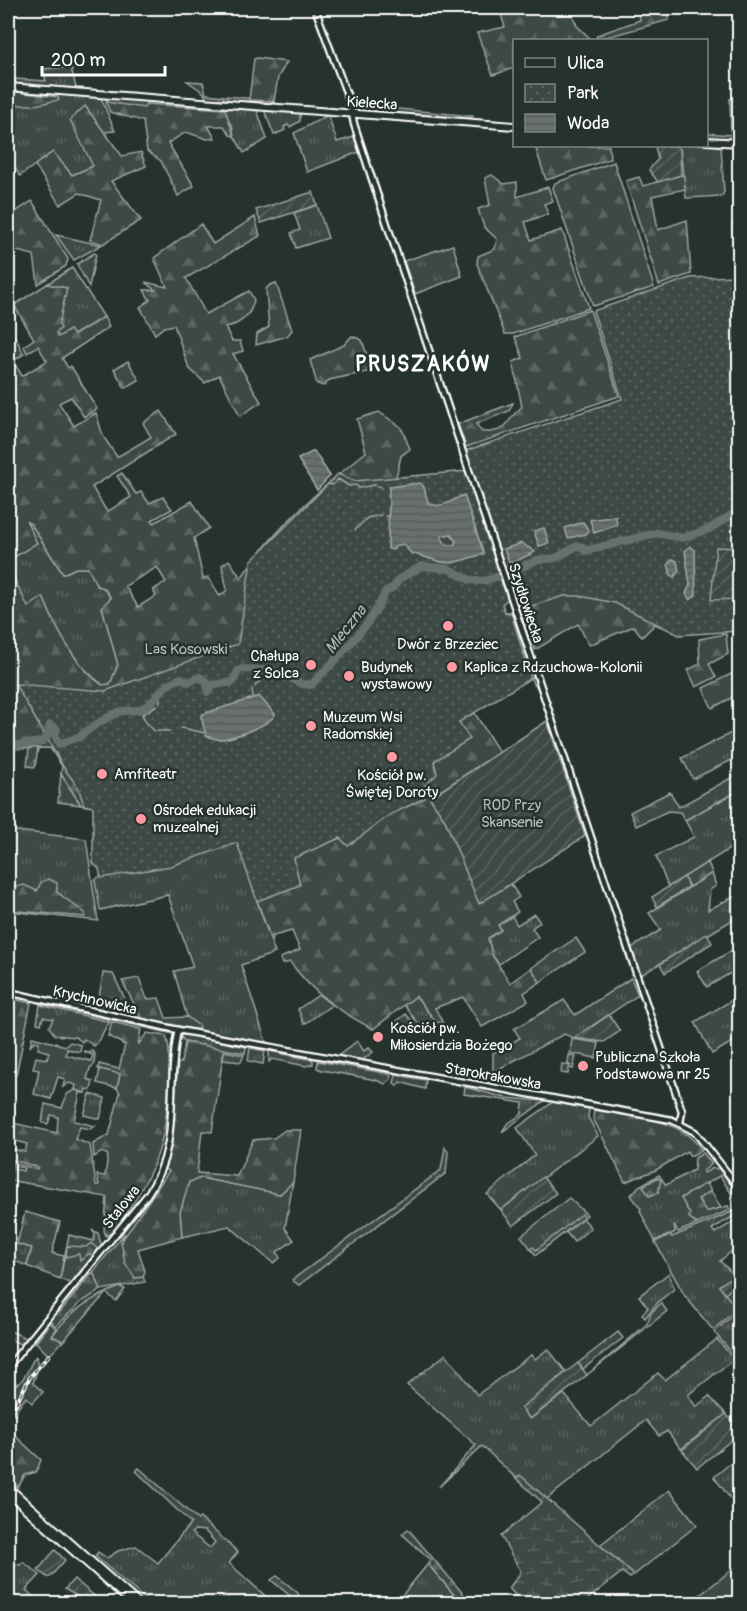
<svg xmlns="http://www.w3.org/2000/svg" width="747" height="1611" font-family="Pangolin,sans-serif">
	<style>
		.grass { fill: url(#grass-tufts); stroke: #9ea4a2; stroke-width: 1.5; fill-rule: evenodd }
		.forest { fill: url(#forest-firs); stroke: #9ea4a2; stroke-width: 1.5; fill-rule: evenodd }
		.wetland { fill: url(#wetland-marsh); stroke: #9ea4a2; stroke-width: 1.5 }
		.park { fill: url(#park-dots); stroke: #9ea4a2; stroke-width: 1.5 }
		.garden { fill: url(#garden-furrows); stroke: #9ea4a2; stroke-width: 1.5 }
		.pitch { fill: #3e4944; stroke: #9ea4a2; stroke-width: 1.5 }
		.water { fill: url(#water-rules); stroke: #a4a9a7; stroke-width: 1.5; fill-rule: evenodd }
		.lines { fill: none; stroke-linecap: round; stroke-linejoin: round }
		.stream { stroke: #a4a9a7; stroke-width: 1.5 }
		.river { stroke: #67706c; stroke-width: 8 }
		.minor-casing { stroke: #fff; stroke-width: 9 }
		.major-casing { stroke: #fff; stroke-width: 10 }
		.minor { stroke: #26332d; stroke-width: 4.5 }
		.major { stroke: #26332d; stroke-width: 6 }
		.rail-casing { stroke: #fff; stroke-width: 4 }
		.rail { stroke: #26332d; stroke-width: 1.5; stroke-dasharray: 4.5; stroke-linecap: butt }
		.poi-dot { fill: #ff9aa2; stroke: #26332d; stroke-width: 2 }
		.labels { text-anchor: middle; stroke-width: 5; stroke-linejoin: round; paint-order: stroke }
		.street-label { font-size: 15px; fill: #fff; stroke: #26332d }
		.poi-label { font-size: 15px; fill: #fff; stroke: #26332d; text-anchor: start }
		.park-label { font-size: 15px; fill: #bbbfbe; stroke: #26332d }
		.water-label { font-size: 16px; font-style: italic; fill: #b3b8b6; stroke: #26332d }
		.district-label { font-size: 21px; font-weight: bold; letter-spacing: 1.5px; fill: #fff; stroke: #26332d }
	</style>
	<defs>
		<pattern id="grass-tufts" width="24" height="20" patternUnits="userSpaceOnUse" patternTransform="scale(1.5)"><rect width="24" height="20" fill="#3e4944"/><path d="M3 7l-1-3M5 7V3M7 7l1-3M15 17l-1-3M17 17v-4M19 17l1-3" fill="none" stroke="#5b6460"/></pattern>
		<pattern id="forest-firs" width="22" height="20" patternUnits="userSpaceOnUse" patternTransform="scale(1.5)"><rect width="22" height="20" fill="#3e4944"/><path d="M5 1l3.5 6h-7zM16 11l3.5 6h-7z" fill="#5b6460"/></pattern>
		<pattern id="wetland-marsh" width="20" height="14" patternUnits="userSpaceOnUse" patternTransform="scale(1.5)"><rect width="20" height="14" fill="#3e4944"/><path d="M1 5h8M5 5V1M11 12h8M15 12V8" fill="none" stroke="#5b6460"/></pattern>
		<pattern id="park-dots" width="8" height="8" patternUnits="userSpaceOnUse" patternTransform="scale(1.5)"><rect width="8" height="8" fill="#3e4944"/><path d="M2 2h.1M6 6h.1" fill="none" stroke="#5b6460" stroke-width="1.8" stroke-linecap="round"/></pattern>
		<pattern id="garden-furrows" width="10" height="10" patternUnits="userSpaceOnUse" patternTransform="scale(1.5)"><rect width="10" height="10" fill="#3e4944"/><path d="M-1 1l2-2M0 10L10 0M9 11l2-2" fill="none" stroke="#5b6460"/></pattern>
		<pattern id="water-rules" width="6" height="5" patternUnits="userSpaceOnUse" patternTransform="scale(1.5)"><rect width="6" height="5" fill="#67706c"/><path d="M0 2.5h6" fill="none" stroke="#575a59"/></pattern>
	</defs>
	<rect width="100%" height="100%" fill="#26332d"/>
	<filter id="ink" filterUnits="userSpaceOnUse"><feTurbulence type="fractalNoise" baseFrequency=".0167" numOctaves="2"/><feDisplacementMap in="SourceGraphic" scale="12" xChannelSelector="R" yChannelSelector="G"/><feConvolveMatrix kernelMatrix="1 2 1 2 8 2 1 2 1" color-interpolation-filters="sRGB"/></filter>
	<g filter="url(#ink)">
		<!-- grass -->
		<g class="grass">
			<polygon points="71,67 76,88 16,84 15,79 46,81 43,69"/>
			<polygon points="187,81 203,82 206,94 224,96 224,99 207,99 203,92"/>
			<polygon points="8,91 101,98 115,131 104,132 86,107 71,120 94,166 72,175 53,152 20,176 8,156"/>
			<polygon points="226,96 274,101 274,103 227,100"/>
			<polygon points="107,98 257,110 267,139 244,153 234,136 232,124 146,105 145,109 106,102"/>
			<polygon points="739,98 739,139 707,137 707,133 731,135 730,99"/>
			<polygon points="354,99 356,105 473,116 471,118 358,110 355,107"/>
			<polygon points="267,110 300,113 300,121 290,127 288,125 284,127 285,130 274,135 265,112"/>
			<polygon points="328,115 337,142 354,137 359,152 307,172 294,133"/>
			<polygon points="707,144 721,147 724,192 722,196 686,198 680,149 665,146"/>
			<polygon points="317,205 328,238 296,248 291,233 300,230 294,213"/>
			<polygon points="56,235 101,245 74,260"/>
			<polygon points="453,245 462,276 415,294 404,261"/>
			<polygon points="94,253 96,254 89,287 77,264"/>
			<polygon points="72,268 104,317 74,335 58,337 56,332 67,288 47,284"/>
			<path d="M26 522 31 524 63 574 76 568H88L111 598 102 607 118 665 110 684 103 685C74 665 56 629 43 597L28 608 8 566V561L36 543Z"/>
			<polygon points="505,612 512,612 537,687 533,684 518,640 499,615"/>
			<polygon points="739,729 738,757 693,779 682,758"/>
			<polygon points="242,772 257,901 275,953 241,965 266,1042 262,1044 198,1032 198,1026 187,1017 174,971 193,967 168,895 100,910 95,880"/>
			<polygon points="61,774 81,805 58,802"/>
			<polygon points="738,791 739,843 668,887 656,856 694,837 685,820"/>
			<polygon points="8,830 86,839 98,921 8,911"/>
			<polygon points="712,873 716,886 710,890 708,910 739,894 739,916 641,975 631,948 661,930 649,913"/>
			<polygon points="534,914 540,922 532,928 538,937 499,964 492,955 488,938 501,930 498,925 512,916 517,925"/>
			<polygon points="576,938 585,952 540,982 531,968"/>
			<polygon points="739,946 739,968 707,987 697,971"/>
			<polygon points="103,973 113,974 133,1016 97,1010"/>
			<polygon points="631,978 638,995 574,1038 564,1034 493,1072 493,1053 520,1038 514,1029 564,1000 575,1015"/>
			<polygon points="319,995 332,1005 304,1024 298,1009"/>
			<polygon points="416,996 436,1022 424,1031 404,1005"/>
			<polygon points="739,996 739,1038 712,1054 695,1022"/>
			<polygon points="39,1002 169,1031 173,1034 37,1003"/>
			<path d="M40 1005 110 1022C102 1029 103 1039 94 1046L84 1039 82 1042 76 1037 55 1035 49 1027 53 1019 43 1017 41 1024 37 1023Z"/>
			<polygon points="406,1014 415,1025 407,1032 400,1023 395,1026 393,1024"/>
			<polygon points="186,1034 246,1047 245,1053 185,1042 180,1036"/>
			<polygon points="32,1037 66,1046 70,1042 81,1045 80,1052 67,1049 66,1055 91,1061 93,1055 83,1051 90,1052 91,1050 95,1054 94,1065 90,1068 87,1079 93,1081 91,1090 86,1089 85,1093 75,1090 76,1085 69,1083 63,1087 65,1079 58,1077 51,1099 34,1094 39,1070 33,1069 36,1057 47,1059 49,1052 38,1049 39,1042 34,1041 30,1047"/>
			<polygon points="357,1041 364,1051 369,1048 373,1052 363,1060 338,1056"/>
			<polygon points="250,1048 265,1051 263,1064 248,1061"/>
			<polygon points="224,1051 244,1055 241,1062 223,1060"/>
			<polygon points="269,1051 313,1060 313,1064 306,1066 272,1059 269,1062"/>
			<polygon points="318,1061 390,1074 391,1079 385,1084 376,1080 322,1070 317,1068"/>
			<polygon points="396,1075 426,1080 425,1089 400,1082 397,1086 394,1083"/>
			<polygon points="465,1087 506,1098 544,1101 502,1132 507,1124 522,1114 523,1103 464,1094"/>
			<polygon points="90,1094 105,1098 100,1119 84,1115"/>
			<polygon points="553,1102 589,1109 588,1117 598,1136 501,1210 487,1194 535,1155 517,1128"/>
			<polygon points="445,1147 448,1152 446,1173 299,1285 292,1280 441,1170"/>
			<polygon points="703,1153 712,1164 703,1171 704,1173 713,1168 719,1169 723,1174 681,1198 690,1214 689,1217 697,1224 678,1232 674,1225 675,1232 670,1235 672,1237 739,1209 739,1213 712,1229 715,1233 733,1222 740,1231 739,1245 720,1261 734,1275 719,1286 732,1302 739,1296 739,1307 713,1330 685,1296 655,1242 669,1235 655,1241 640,1211 641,1209 631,1195 639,1186 659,1175 666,1185 694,1170 695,1158"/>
			<polygon points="201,1178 280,1194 293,1182 285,1228 294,1240 277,1252 280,1258 273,1263 229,1226 182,1237 180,1212 189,1182"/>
			<polygon points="711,1191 721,1208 706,1212 698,1198"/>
			<polygon points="569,1198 587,1215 536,1255 521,1236"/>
			<polygon points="92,1230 98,1233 102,1248 72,1284 60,1279 69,1235 94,1241 95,1234"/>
			<polygon points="125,1233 121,1242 135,1278 143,1277 145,1282 101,1290 93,1272"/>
			<polygon points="8,1242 32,1248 27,1266 8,1258"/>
			<polygon points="669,1273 674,1289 658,1302 645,1318 642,1314 648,1308 639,1296"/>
			<polygon points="661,1303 667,1311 587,1375 647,1324 651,1313"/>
			<polygon points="739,1310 739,1361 714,1332"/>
			<polygon points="50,1318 52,1320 50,1323 57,1328 52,1336 63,1341 49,1356 36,1342 48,1326 34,1343 33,1340"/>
			<polygon points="8,1330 28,1339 22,1345 8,1338"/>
			<polygon points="618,1332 623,1338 583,1369 578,1363"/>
			<polygon points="717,1339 734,1359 688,1395 696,1407 709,1396 726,1414 681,1449 667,1431 659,1436 646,1420 547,1499 520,1476 516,1478 482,1446 439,1487 476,1445 407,1385 446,1354 477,1395 531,1355 535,1359 548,1349 566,1372 521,1408 530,1419 564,1394 591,1426 658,1373 665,1380"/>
			<path d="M36 1356 38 1368 33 1383 43 1392 32 1403 26 1397 11 1418H8V1385C25 1388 27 1367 36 1356Z"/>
			<polygon points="739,1456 739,1491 730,1498 714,1477"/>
			<path d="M139 1468 198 1520 200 1518 238 1552 229 1563 273 1603H149L95 1556 98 1552 107 1558 118 1551 136 1546 158 1563 191 1523 136 1471ZM195 1530 205 1531 215 1542 210 1548 191 1533Z"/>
			<polygon points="669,1490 697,1525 634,1575 600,1545"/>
			<polygon points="23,1562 40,1575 26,1590 40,1603 8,1603 8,1574 17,1564 20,1565"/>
			<polygon points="428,1564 461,1603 395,1604"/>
			<polygon points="739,1564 739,1603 690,1603"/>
			<polygon points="277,1576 297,1592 301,1599 299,1603 271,1580"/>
		</g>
		<!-- forest -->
		<g class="forest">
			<polygon points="499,8 570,8 577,26 592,40 514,40 514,68 493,75 477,33 505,27"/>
			<polygon points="646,8 648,14 656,11 656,8 669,8 669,20 596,40 597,35 640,20 638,9"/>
			<polygon points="257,58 287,62 278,77 274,101 249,100 254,59"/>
			<polygon points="8,91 58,97 59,100 35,105 8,105"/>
			<polygon points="106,102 144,108 146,104 225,109 234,136 230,135 224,126 208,126 215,138 207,139 186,132 168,143 194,186 178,196 161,161 147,151 143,121 110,112"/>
			<polygon points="85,106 122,156 141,152 146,166 111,181 141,220 103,244 90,240 101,200 79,193 60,205 35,165 53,152 72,175 93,166 70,120"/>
			<polygon points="535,146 609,146 610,159 546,180"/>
			<polygon points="614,162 654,287 593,306 553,188 555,183"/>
			<polygon points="492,175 504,184 517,182 517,197 548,187 553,201 544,204 548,214 525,222 531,240 562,230 589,308 513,334 505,334 477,264 478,256 495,249 497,239 484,227 478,209 490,205 485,178"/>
			<polygon points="681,175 684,176 685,189 652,196 658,230 687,220 691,274 659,285 626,181 639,177 643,186"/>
			<polygon points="32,201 68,259 66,266 38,284 34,255 8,249 8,217"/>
			<path d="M255 217 260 236 186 278 206 314 249 291 254 300C251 315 240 325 225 327L232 341H240L243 351 233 354 261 402 240 416 219 375 205 383 189 368 174 325 164 327 155 334 140 307 150 300 144 290H155L145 282 167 287 154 258 201 224 213 244Z"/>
			<polygon points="739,223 739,346 732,224"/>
			<polygon points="276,283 292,330 287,336 256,345 257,334 269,327 266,289 270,285"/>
			<path d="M47 284 67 288 59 324 61 328 56 333 58 337 70 330 74 335 104 317 109 327 62 358 68 368 71 366 97 409 84 417 71 397 59 403 74 426 96 413 103 436 117 457 151 437 143 423 161 411 176 434 92 487 107 512 131 497 117 476 122 473 136 494 141 492 149 503 163 497 172 509 152 520 154 523 192 501 209 528 194 538 203 579 208 577 220 596 227 590 222 565 229 560 241 578C273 530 321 488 366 452L357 419 379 412 401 427 410 449 401 456 396 477 385 479 382 525 93 807 81 805 61 774 62 766 50 748 8 749V566L28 607 43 597C56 629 74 665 102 685L110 684 118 665 102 607 111 598 104 588 97 586 88 568H76L63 574 31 524 27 522 37 543 8 561V339L14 335 24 354 13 361 22 376 47 361 38 346 27 353 24 346 34 339 14 305ZM157 567 166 582 153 590 156 596 138 607 125 586Z"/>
			<path d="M590 310 619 396 466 447 458 424 513 403 509 411 476 424 482 432C511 433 505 419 522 407L513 362 523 358 515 337Z"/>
			<polygon points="352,336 362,340 371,367 367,372 329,380 324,386 317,384 310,360 344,345"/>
			<polygon points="128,361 139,380 125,388 114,369"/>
			<polygon points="540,554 662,627 655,624 642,637 634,626 589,645 578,624 535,650 506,567"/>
			<polygon points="726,634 728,654 709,664 716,677 696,687 688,670 700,664 699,639"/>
			<polygon points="739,670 739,694 712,708 703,688"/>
			<path d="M474 712 499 752 430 798 445 820 479 903 511 884 519 897 512 902 518 912 498 925 501 930 488 938 492 955 510 983 531 968 540 982 524 993 528 1001 482 1027 463 997 435 1008 443 1023 436 1022 416 996 373 1029C337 1010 314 994 290 962L282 964 280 958 300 950 292 931 273 936 272 943 257 900 282 890 271 873 452 726Z"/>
			<polygon points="738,774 738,791 685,820 680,812 668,811 636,826 630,812 670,792 679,807"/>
			<polygon points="708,862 712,873 689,887 684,877"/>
			<polygon points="49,879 57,883 57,892 85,913 85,917 8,910 8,889 24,885 37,891 41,882"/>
			<polygon points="139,978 147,999 159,998 166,1018 187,1017 199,1026 198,1030 142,1019 122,981"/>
			<polygon points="8,998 31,1003 16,1075 10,1075 8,1065"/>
			<path d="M112 1022 141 1029 138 1045 147 1033 166 1036C171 1049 169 1064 169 1077 167 1135 160 1163 127 1212 122 1220 116 1232 106 1236L104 1230 107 1197 8 1180V1168L23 1171 24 1168 8 1165V1162L37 1169 38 1167 8 1159V1148L25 1152 27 1144 12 1140 15 1127 13 1123 57 1133 58 1117 51 1115 48 1124 42 1123 45 1104 62 1108 67 1094 75 1090 85 1093H80L74 1121 95 1126 90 1129 80 1127 75 1139 90 1145 96 1185H99L97 1175 105 1176 108 1155 102 1152 94 1157 93 1144 109 1135 120 1093 117 1088 120 1074 98 1069 99 1064 119 1069 125 1045 108 1036Z"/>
			<polygon points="185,1042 224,1049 212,1132 202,1131 197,1173 237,1176 253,1140 274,1138 285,1130 301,1130 293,1182 280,1194 201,1178 189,1182 180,1212 182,1237 138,1249 145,1271 143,1277 135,1278 125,1263 121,1242 169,1171 164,1168 171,1145 178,1063 181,1063"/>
			<path d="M594 1110C632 1117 678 1116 702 1150L690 1156 687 1151 656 1170 625 1182 593 1118Z"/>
			<polygon points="723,1174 739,1196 739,1206 733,1209 735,1199 720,1176"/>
			<polygon points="657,1178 661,1180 658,1193 649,1196 643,1186"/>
			<polygon points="159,1180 156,1189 120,1236 118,1234"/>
			<polygon points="706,1183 711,1191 698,1199 706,1212 728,1206 730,1210 697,1224 689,1217 690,1214 681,1198"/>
			<polygon points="25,1212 60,1222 52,1253 64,1256 60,1279 27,1266 32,1248 17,1244"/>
			<polygon points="582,1214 584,1217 536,1255 530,1248 533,1247 536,1250"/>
			<polygon points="91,1243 98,1249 93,1255 88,1254 80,1261 79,1254 66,1257 67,1246 86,1247"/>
			<polygon points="88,1271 91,1273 60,1312 93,1272 101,1290 80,1303 55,1327 50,1318"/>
			<path d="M120 1287 125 1289 116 1301 106 1293 63 1341 52 1336C71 1310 91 1298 120 1287Z"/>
			<polygon points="8,1429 41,1460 36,1472 25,1475 18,1487 8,1479"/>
			<polygon points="408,1529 471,1603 461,1603 428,1564 430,1559 402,1534"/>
		</g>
		<!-- wetland -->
		<polygon class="wetland" points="520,1475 634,1575 630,1578 622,1572 583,1603 522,1603 509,1588 521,1572 501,1536 542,1502 516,1478"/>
		<!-- park -->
		<g class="park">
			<polygon points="734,276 740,341 739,631 679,635 615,603 580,596 564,596 525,608 507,576 500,578 508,599 502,604 505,612 511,613 531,678 459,722 470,739 434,761 437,774 421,789 425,798 390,815 348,846 340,838 294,858 300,885 257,901 237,843 171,866 101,878 99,869 93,863 93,807 84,805 78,787 64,768 15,684 105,691 238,644 251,561 338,474 354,481 468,471 462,452 622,399 593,311 690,278"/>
			<polygon points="569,1055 576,1056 573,1069 569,1068 568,1074 561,1073 562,1064 571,1066 568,1064"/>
		</g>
		<!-- garden -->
		<g class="garden">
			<polygon points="655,146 677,146 680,149 681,175 658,182 649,170 658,159"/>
			<polygon points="313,192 317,205 261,223 256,210"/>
			<polygon points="716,547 739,548 739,599 711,600"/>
			<polygon points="547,721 585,836 479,904 445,820 430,798"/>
			<polygon points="29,748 38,748 35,767 27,766"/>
			<polygon points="684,877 689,887 657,907 652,897"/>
			<polygon points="707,933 712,943 665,973 660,964"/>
			<polygon points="609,1015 620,1031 604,1042 574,1038"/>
			<polygon points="543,1177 556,1193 513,1226 501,1210"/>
			<polygon points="583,1218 591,1228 574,1242 566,1232"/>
			<polygon points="734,1275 739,1282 725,1294 719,1286"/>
			<polygon points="578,1363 587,1375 530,1419 521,1408"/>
			<polygon points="726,1414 739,1428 739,1434 697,1468 682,1450"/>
			<polygon points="55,1550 65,1560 50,1577 47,1577 38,1570"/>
			<polygon points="74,1579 103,1603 88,1603 65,1589"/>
		</g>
		<!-- pitch -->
		<g class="pitch">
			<polygon points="572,1039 599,1043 596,1058 570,1053"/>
			<polygon points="100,1069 120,1074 117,1088 97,1083"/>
			<polygon points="739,1282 739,1296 732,1302 725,1294"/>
		</g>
		<!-- water -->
		<g class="water">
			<polygon points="314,451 330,476 317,490 298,459"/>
			<path d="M420 483 424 487 428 503C442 510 451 500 464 495L484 554 452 563 441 562 411 553 403 544 396 546 393 550 388 549 389 487ZM451 534 456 542 454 545H446L441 536Z"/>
			<polygon points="616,516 617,525 594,533 590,520"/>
			<polygon points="583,522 589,531 586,534 568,538 565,528"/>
			<polygon points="544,528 549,543 539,546 534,531"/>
			<polygon points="522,543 535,552 510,564 504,549"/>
			<polygon points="690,546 695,550 696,595 690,600 686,594 690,585 685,551"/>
			<polygon points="673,559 677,561 679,571 674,577 671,575 668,564"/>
			<path d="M259 696 275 714C272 724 232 739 220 739 216 740 211 737 206 736L201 716 203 714Z"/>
		</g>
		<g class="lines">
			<!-- stream -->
			<g class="stream">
				<polyline points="328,484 332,485 338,479 349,486 356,485 359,488 374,485 381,487"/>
				<polyline points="385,516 388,516"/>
				<polyline points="355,530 367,518 381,515"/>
				<polyline points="255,686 261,680"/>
				<polyline points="252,689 253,697"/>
				<polyline points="160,696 160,703"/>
				<polyline points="141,711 145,721 154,731 170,731"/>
				<polyline points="143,714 157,705"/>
				<polyline points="181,728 206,733"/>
			</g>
			<!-- river -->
			<path class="river" d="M8 746 41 742 47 737 50 725 57 729 55 735 59 744 81 736C85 731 116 711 123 711 128 710 136 711 141 709 153 704 157 695 165 687 168 684 177 680 181 678L188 682 200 677 207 682 208 692 214 685 233 682 238 671 242 669 276 671 302 684 311 685C333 662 375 622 385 592L394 587 399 579 422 566 449 569 470 580 484 581 512 572 537 560 556 558 577 546 583 547 585 551 656 533 683 538 709 529 740 510"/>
			<defs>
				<g id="minor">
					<polyline points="315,8 350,103 354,124 373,182 682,1111 680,1123"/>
					<polyline points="8,992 178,1030 672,1120 695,1132 740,1189"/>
					<path d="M8 1367 147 1195C183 1144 165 1086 178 1030"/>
				</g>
				<g id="major">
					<polyline points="8,87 514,126"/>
					<polyline points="706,141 740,143"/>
					<polyline points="8,1487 139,1604"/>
					<polyline points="8,1493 133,1604"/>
				</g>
			</defs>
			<!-- minor casing -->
			<use href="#minor" class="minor-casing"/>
			<!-- major casing -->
			<use href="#major" class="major-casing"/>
			<!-- minor -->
			<use href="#minor" class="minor"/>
			<!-- major -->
			<use href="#major" class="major"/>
			<defs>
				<polyline id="rail" points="8,1419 30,1377 49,1355"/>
			</defs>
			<!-- rail casing -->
			<use href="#rail" class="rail-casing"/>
			<!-- rail -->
			<use href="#rail" class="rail"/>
		</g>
	</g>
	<!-- markers -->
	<g class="poi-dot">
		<circle cx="448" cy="626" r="6"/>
		<circle cx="311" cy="665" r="6"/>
		<circle cx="452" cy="667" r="6"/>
		<circle cx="349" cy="676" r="6"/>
		<circle cx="311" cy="726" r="6"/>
		<circle cx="392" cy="757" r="6"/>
		<circle cx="102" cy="774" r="6"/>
		<circle cx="141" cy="819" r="6"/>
		<circle cx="378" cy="1037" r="6"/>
		<circle cx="583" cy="1066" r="6"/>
	</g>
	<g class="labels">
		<!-- street labels -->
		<g class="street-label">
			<text transform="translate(372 103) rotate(4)" y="5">Kielecka</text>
			<text transform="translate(526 603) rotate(72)" y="5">Szydłowiecka</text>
			<text transform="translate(95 1000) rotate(13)" y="5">Krychnowicka</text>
			<text transform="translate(493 1076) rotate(10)" y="5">Starokrakowska</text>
			<text transform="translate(121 1207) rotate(-52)" y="5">Stalowa</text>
		</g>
		<!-- poi labels -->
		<g class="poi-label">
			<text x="448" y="649" text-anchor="middle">Dwór z Brzeziec</text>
			<text x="299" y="661" text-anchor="end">Chałupa<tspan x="299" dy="17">z Solca</tspan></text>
			<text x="361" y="672">Budynek<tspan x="361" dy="17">wystawowy</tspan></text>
			<text x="464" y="672">Kaplica z Rdzuchowa-Kolonii</text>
			<text x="323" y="722">Muzeum Wsi<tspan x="323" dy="17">Radomskiej</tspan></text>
			<text x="114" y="779">Amfiteatr</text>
			<text x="392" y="780" text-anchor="middle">Kościół pw.<tspan x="392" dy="17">Świętej Doroty</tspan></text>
			<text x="153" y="815">Ośrodek edukacji<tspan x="153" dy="17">muzealnej</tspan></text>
			<text x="390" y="1033">Kościół pw.<tspan x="390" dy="17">Miłosierdzia Bożego</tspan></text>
			<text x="595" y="1062">Publiczna Szkoła<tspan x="595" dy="17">Podstawowa nr 25</tspan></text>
		</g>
		<!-- park labels -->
		<g class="park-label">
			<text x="186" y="654">Las Kosowski</text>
			<text x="512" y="810">ROD Przy<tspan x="512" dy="17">Skansenie</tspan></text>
		</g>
		<!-- water labels -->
		<g class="water-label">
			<text transform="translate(345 629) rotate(-52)" y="6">Mleczna</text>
		</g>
		<!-- district labels -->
		<g class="district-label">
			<text x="423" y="371">PRUSZAKÓW</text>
		</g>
	</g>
	<!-- margin -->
	<rect width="747" height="1611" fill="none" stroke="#26332d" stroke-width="30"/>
	<rect x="15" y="15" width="717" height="1581" fill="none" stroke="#fff" stroke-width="2" filter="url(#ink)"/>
	<!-- legend -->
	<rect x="513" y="39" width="195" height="108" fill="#26332d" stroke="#7d8581" stroke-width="1.5"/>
	<rect x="525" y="58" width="30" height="9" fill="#26332d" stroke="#7d8581" stroke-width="1.5"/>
	<text x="567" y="69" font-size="18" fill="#ffffff">Ulica</text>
	<rect x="525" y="84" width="30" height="18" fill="url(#park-dots)" stroke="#7d8581" stroke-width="1.5"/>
	<text x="567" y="99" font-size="18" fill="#ffffff">Park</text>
	<rect x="525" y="114" width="30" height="18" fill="url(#water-rules)" stroke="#7d8581" stroke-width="1.5"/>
	<text x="567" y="129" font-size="18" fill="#ffffff">Woda</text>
	<!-- scale -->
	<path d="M42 66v9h123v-9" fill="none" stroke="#ffffff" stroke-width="3"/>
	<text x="51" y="66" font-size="18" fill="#ffffff" stroke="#26332d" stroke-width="4.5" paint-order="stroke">200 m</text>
</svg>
